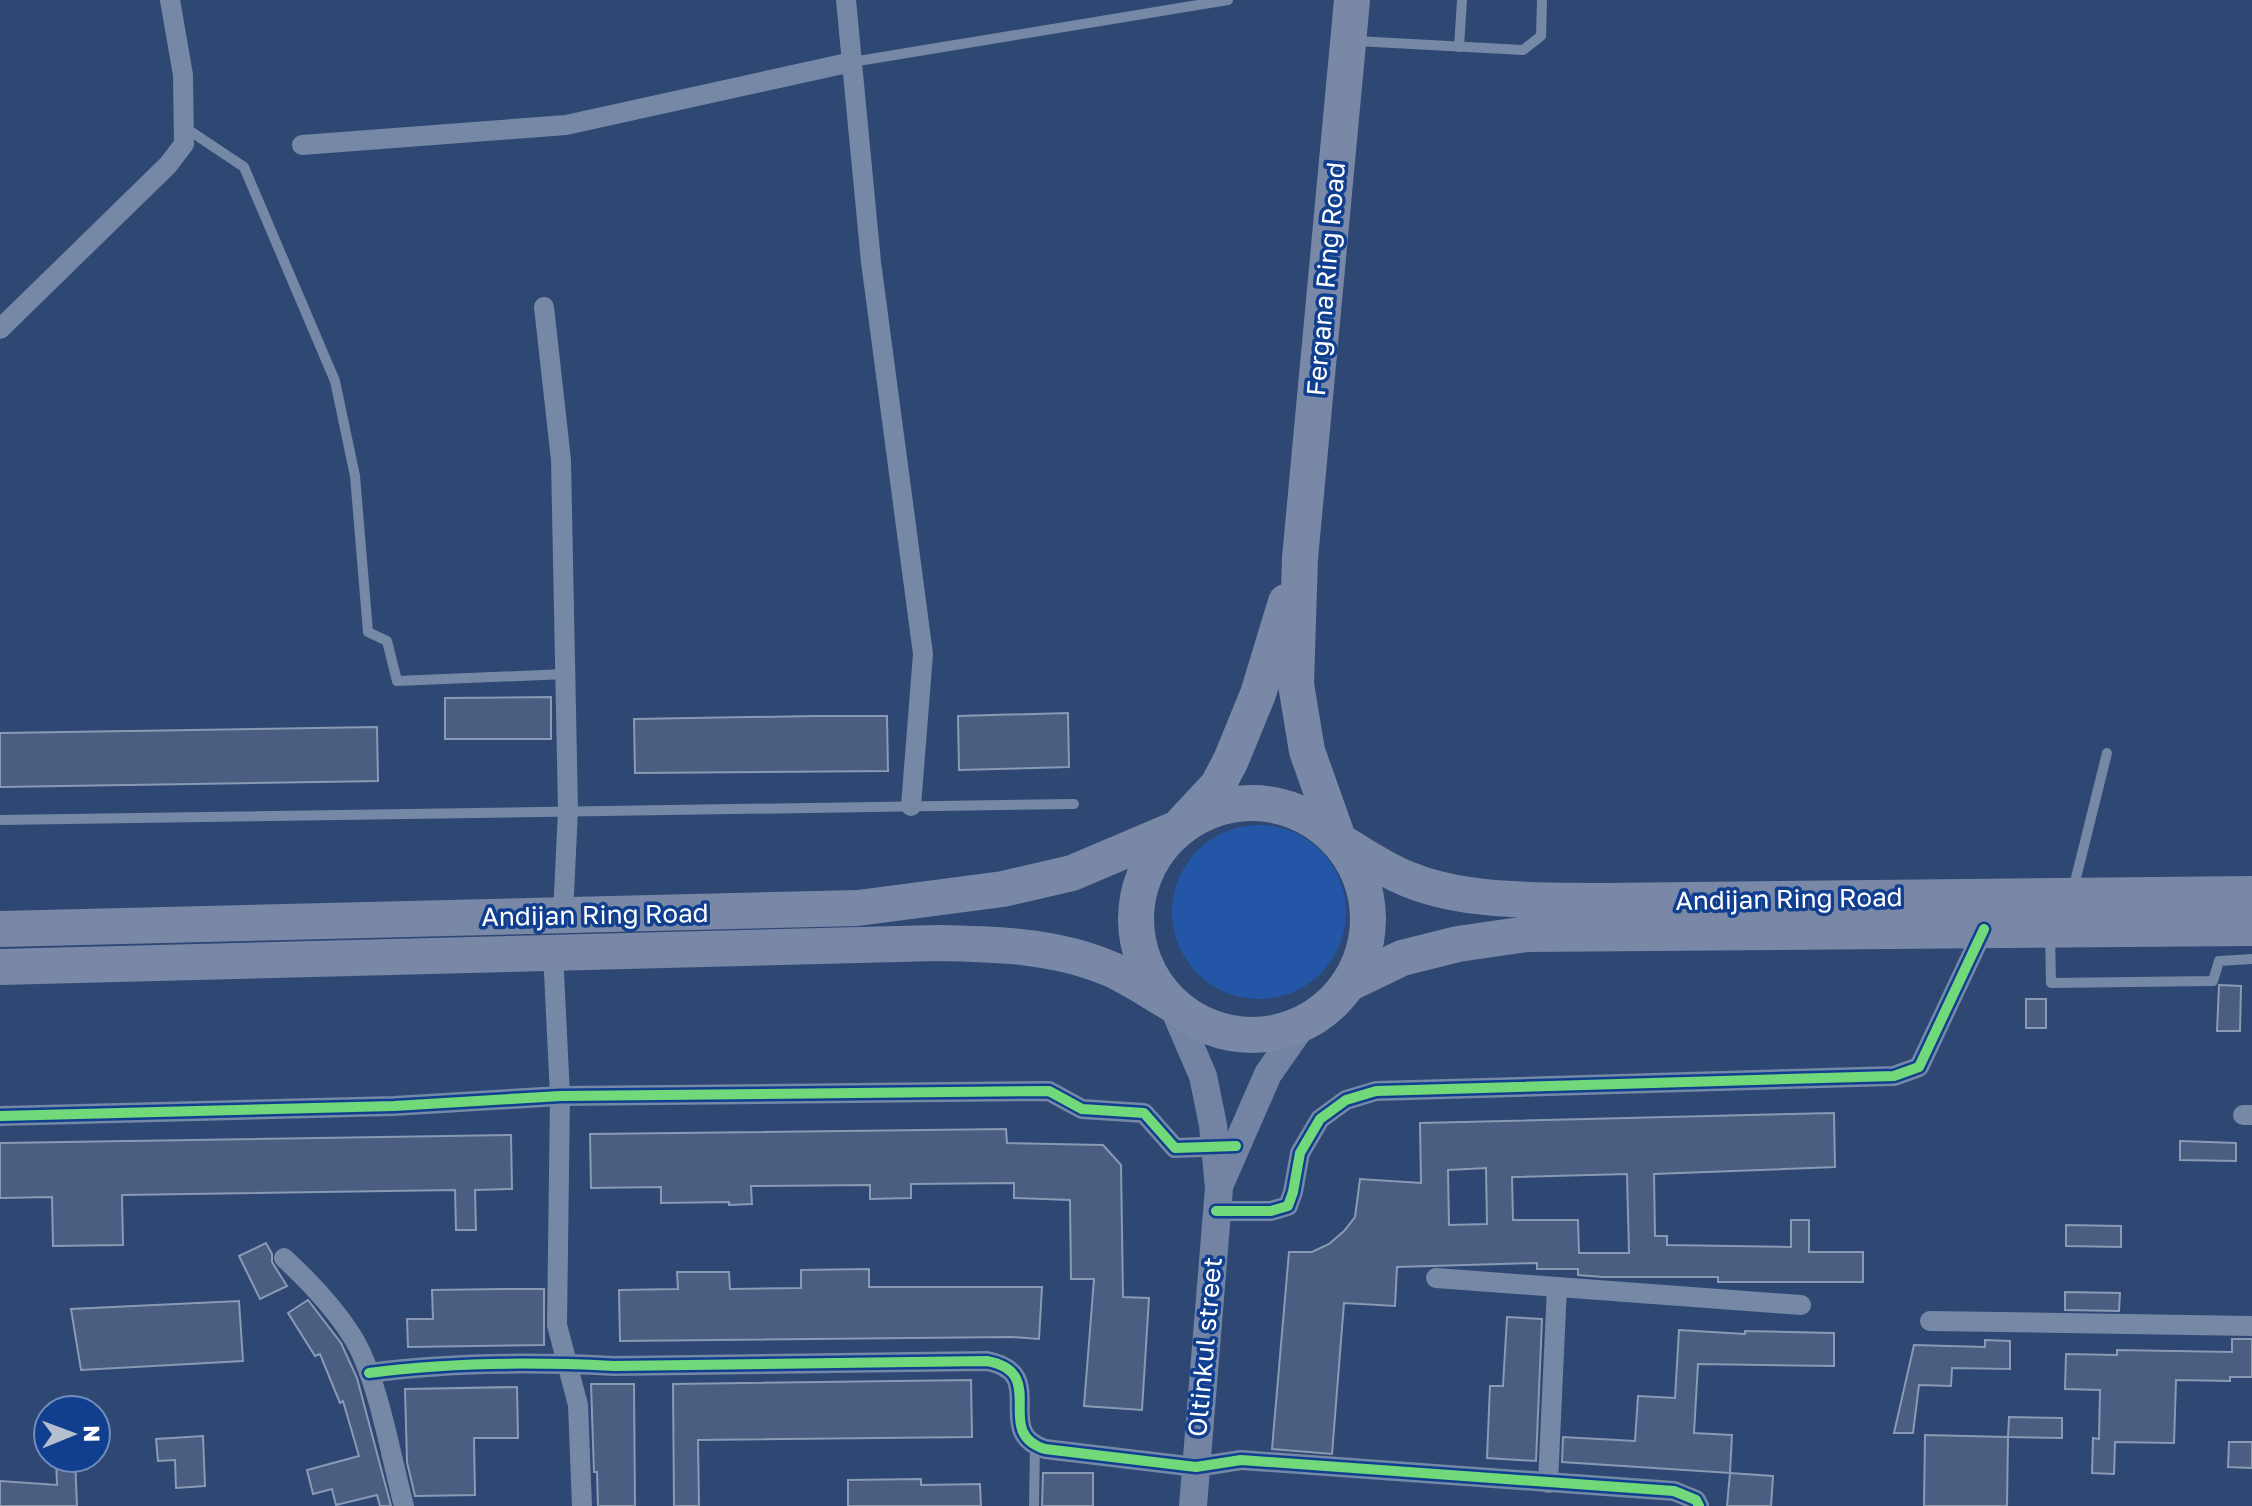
<svg xmlns="http://www.w3.org/2000/svg" width="2252" height="1506" font-family="'Golos Text',sans-serif">
	<style>
		.green { fill: #2456a8 }
		.building { fill: #495e81; stroke: #8a9ab4; stroke-width: 2; fill-rule: evenodd }
		.lines { fill: none; stroke-linecap: round; stroke-linejoin: round }
		.lane { stroke: #7588a6; stroke-width: 10 }
		.street { stroke: #7588a6; stroke-width: 20 }
		.secondary { stroke: #7283a3; stroke-width: 28 }
		.highway { stroke: #7988a6; stroke-width: 36 }
		.cycleway-casing { stroke: #113f90; stroke-width: 15 }
		.cycleway { stroke: #71d979; stroke-width: 10 }
		.labels { text-anchor: middle; stroke-width: 7; stroke-linejoin: round; paint-order: stroke }
		.street-label { font-size: 26px; fill: #fff; stroke: #113f90 }
	</style>
	<rect width="100%" height="100%" fill="#2e4773"/>
	<!-- green -->
	<circle class="green" cx="1259" cy="912" r="87"/>
	<!-- building -->
	<g class="building">
		<polygon points="551,697 551,739 445,739 445,698"/>
		<polygon points="1068,713 1069,767 959,770 958,716"/>
		<polygon points="815,716 887,716 888,771 635,773 634,719"/>
		<polygon points="377,727 378,781 0,787 0,733"/>
		<polygon points="2219,985 2241,986 2240,1031 2217,1031"/>
		<rect x="2026" y="999" width="20" height="29"/>
		<path d="M1834 1113 1835 1167 1654 1174 1655 1236H1667V1245L1791 1247V1220H1809V1252H1863V1282H1718V1277H1603L1578 1275V1269H1537V1263L1397 1267 1395 1306 1344 1303 1332 1454 1272 1449 1289 1252H1312L1329 1244 1344 1231 1355 1217 1360 1179 1421 1183 1420 1123ZM1486 1168 1487 1224 1449 1225 1448 1170ZM1627 1174 1629 1253H1579L1578 1220H1513L1512 1177Z"/>
		<polygon points="1006,1129 1007,1143 1103,1145 1121,1165 1123,1297 1149,1298 1142,1410 1084,1406 1094,1279 1071,1279 1070,1200 1014,1198 1014,1183 911,1184 911,1198 870,1199 870,1185 751,1186 752,1204 729,1205 729,1202 661,1203 661,1187 591,1188 590,1134"/>
		<polygon points="511,1135 512,1189 475,1190 476,1230 456,1230 455,1190 122,1195 123,1245 53,1246 52,1197 0,1198 0,1143"/>
		<polygon points="2180,1141 2236,1143 2236,1161 2180,1160"/>
		<polygon points="2066,1225 2121,1226 2121,1247 2066,1246"/>
		<polygon points="266,1243 272,1254 272,1262 287,1286 260,1299 239,1256"/>
		<polygon points="869,1269 869,1287 1042,1287 1039,1339 1012,1337 620,1341 619,1290 678,1289 677,1272 729,1272 730,1289 801,1288 801,1270"/>
		<polygon points="502,1289 544,1289 544,1345 408,1347 407,1319 433,1319 432,1290"/>
		<polygon points="2065,1292 2120,1293 2119,1311 2065,1310"/>
		<polygon points="308,1300 341,1343 357,1378 391,1506 380,1506 377,1495 336,1505 332,1489 313,1494 307,1470 359,1456 343,1401 340,1403 320,1354 315,1356 288,1313"/>
		<polygon points="239,1301 243,1361 81,1370 71,1309"/>
		<polygon points="1507,1317 1542,1319 1536,1461 1487,1458 1490,1386 1503,1386"/>
		<polygon points="1679,1330 1745,1334 1745,1331 1834,1333 1834,1366 1698,1364 1694,1433 1732,1435 1730,1473 1562,1462 1563,1437 1635,1441 1638,1396 1675,1398"/>
		<polygon points="2232,1339 2252,1339 2252,1377 2230,1377 2230,1381 2176,1380 2174,1443 2115,1442 2114,1474 2092,1473 2093,1438 2099,1439 2100,1390 2065,1389 2066,1354 2117,1355 2117,1350 2232,1352"/>
		<polygon points="1985,1340 2010,1341 2010,1369 1952,1368 1951,1386 1919,1385 1913,1433 1894,1433 1914,1345 1985,1347"/>
		<polygon points="971,1380 972,1437 698,1440 699,1506 674,1506 673,1384"/>
		<polygon points="591,1384 634,1384 635,1506 598,1506 597,1472 594,1472"/>
		<polygon points="517,1387 518,1438 474,1438 475,1495 415,1496 407,1462 405,1389"/>
		<polygon points="2009,1417 2062,1418 2062,1438 2008,1437"/>
		<polygon points="1925,1435 2008,1437 2007,1506 1924,1506"/>
		<polygon points="203,1436 205,1486 176,1488 175,1460 158,1461 156,1439"/>
		<polygon points="2229,1442 2252,1442 2252,1468 2228,1467"/>
		<polygon points="56,1458 75,1458 77,1506 0,1506 0,1481 57,1485"/>
		<polygon points="1043,1473 1093,1473 1093,1506 1042,1506"/>
		<polygon points="1730,1473 1773,1476 1771,1506 1727,1506"/>
		<polygon points="921,1479 921,1485 980,1484 981,1506 848,1506 848,1480"/>
	</g>
	<g class="lines">
		<!-- lane -->
		<g class="lane">
			<polyline points="1356,41 1523,50 1541,36 1542,0"/>
			<polyline points="1459,47 1462,0"/>
			<polyline points="852,62 1228,0"/>
			<polyline points="184,127 244,167 335,381 355,476 368,632 387,641 397,681 566,674"/>
			<polyline points="0,820 1074,804"/>
			<polyline points="2073,890 2107,753"/>
			<polyline points="2050,934 2051,983 2213,981 2219,961 2252,959"/>
			<polyline points="1034,1506 1035,1446"/>
		</g>
		<!-- street -->
		<g class="street">
			<polyline points="846,0 871,262 923,654 911,806"/>
			<polyline points="302,145 566,125 852,62"/>
			<polyline points="544,307 561,460 568,810 563,915"/>
			<polyline points="0,329 168,165 184,144 183,75 170,0"/>
			<polyline points="553,952 560,1096 557,1325 578,1405 582,1506"/>
			<polyline points="2243,1115 2252,1115"/>
			<polyline points="0,1116 394,1106 560,1096 1049,1091 1082,1109 1144,1113 1175,1148 1228,1146"/>
			<polyline points="1216,1211 1271,1211 1288,1206 1293,1192 1300,1153 1320,1119 1346,1100 1376,1091 1894,1076 1919,1067 1984,929"/>
			<path d="M284 1258C310 1282 333 1306 352 1336 378 1377 391 1458 404 1506"/>
			<polyline points="1436,1278 1801,1305"/>
			<polyline points="1930,1321 2252,1326"/>
			<path d="M369 1373C449 1362 534 1362 614 1366L987 1361C1051 1373 991 1432 1045 1449L1196 1467 1241 1460 1674 1491 1696 1500 1699 1506"/>
			<polyline points="1548,1483 1557,1287"/>
		</g>
		<!-- secondary -->
		<g class="secondary">
			<polyline points="1172,1004 1203,1076 1213,1125 1219,1188 1193,1506"/>
			<polyline points="1220,1184 1268,1074 1303,1024"/>
		</g>
		<!-- highway -->
		<g class="highway">
			<path d="M1352 0 1300 558 1296 684 1307 751 1339 841C1362 854 1385 871 1410 880 1467 903 1541 900 1602 901L2252 894"/>
			<circle cx="1252" cy="919" r="116"/>
			<polyline points="0,929 858,908 1003,889 1072,873 1178,828 1218,785 1231,760 1258,694 1286,602"/>
			<path d="M0 967 937 943C994 944 1054 945 1108 968 1130 977 1151 992 1172 1004"/>
			<polyline points="1348,984 1402,958 1458,944 1527,934 2252,928"/>
		</g>
		<defs>
			<g id="cycleway">
				<polyline points="0,1116 394,1106 560,1096 1049,1091 1082,1109 1144,1113 1175,1148 1236,1146"/>
				<polyline points="1216,1211 1271,1211 1288,1206 1293,1192 1300,1153 1320,1119 1346,1100 1376,1091 1894,1076 1919,1067 1984,929"/>
				<path d="M369 1373C449 1362 534 1362 614 1366L987 1361C1051 1373 991 1432 1045 1449L1196 1467 1241 1460 1674 1491 1696 1500 1699 1506"/>
			</g>
		</defs>
		<!-- cycleway casing -->
		<use href="#cycleway" class="cycleway-casing"/>
		<!-- cycleway -->
		<use href="#cycleway" class="cycleway"/>
	</g>
	<g class="labels">
		<!-- street labels -->
		<g class="street-label">
			<text transform="translate(1326 279) rotate(-85)" y="9">Fergana Ring Road</text>
			<text transform="translate(1789 899) rotate(-1)" y="9">Andijan Ring Road</text>
			<text transform="translate(595 915) rotate(-1)" y="9">Andijan Ring Road</text>
			<text transform="translate(1205 1347) rotate(-85)" y="9">Oltinkul street</text>
		</g>
	</g>
	<!-- north arrow -->
	<g transform="translate(72 1434) rotate(89)"><circle r="38" fill="#113f90" stroke="#708cbc" stroke-width="2"/>
	<path d="M0-6L14 30L0 20L-14 30Z" fill="#b6bfce"/>
	<text y="-12" font-size="22" font-weight="bold" text-anchor="middle" fill="#ffffff">N</text>
	</g>
</svg>
